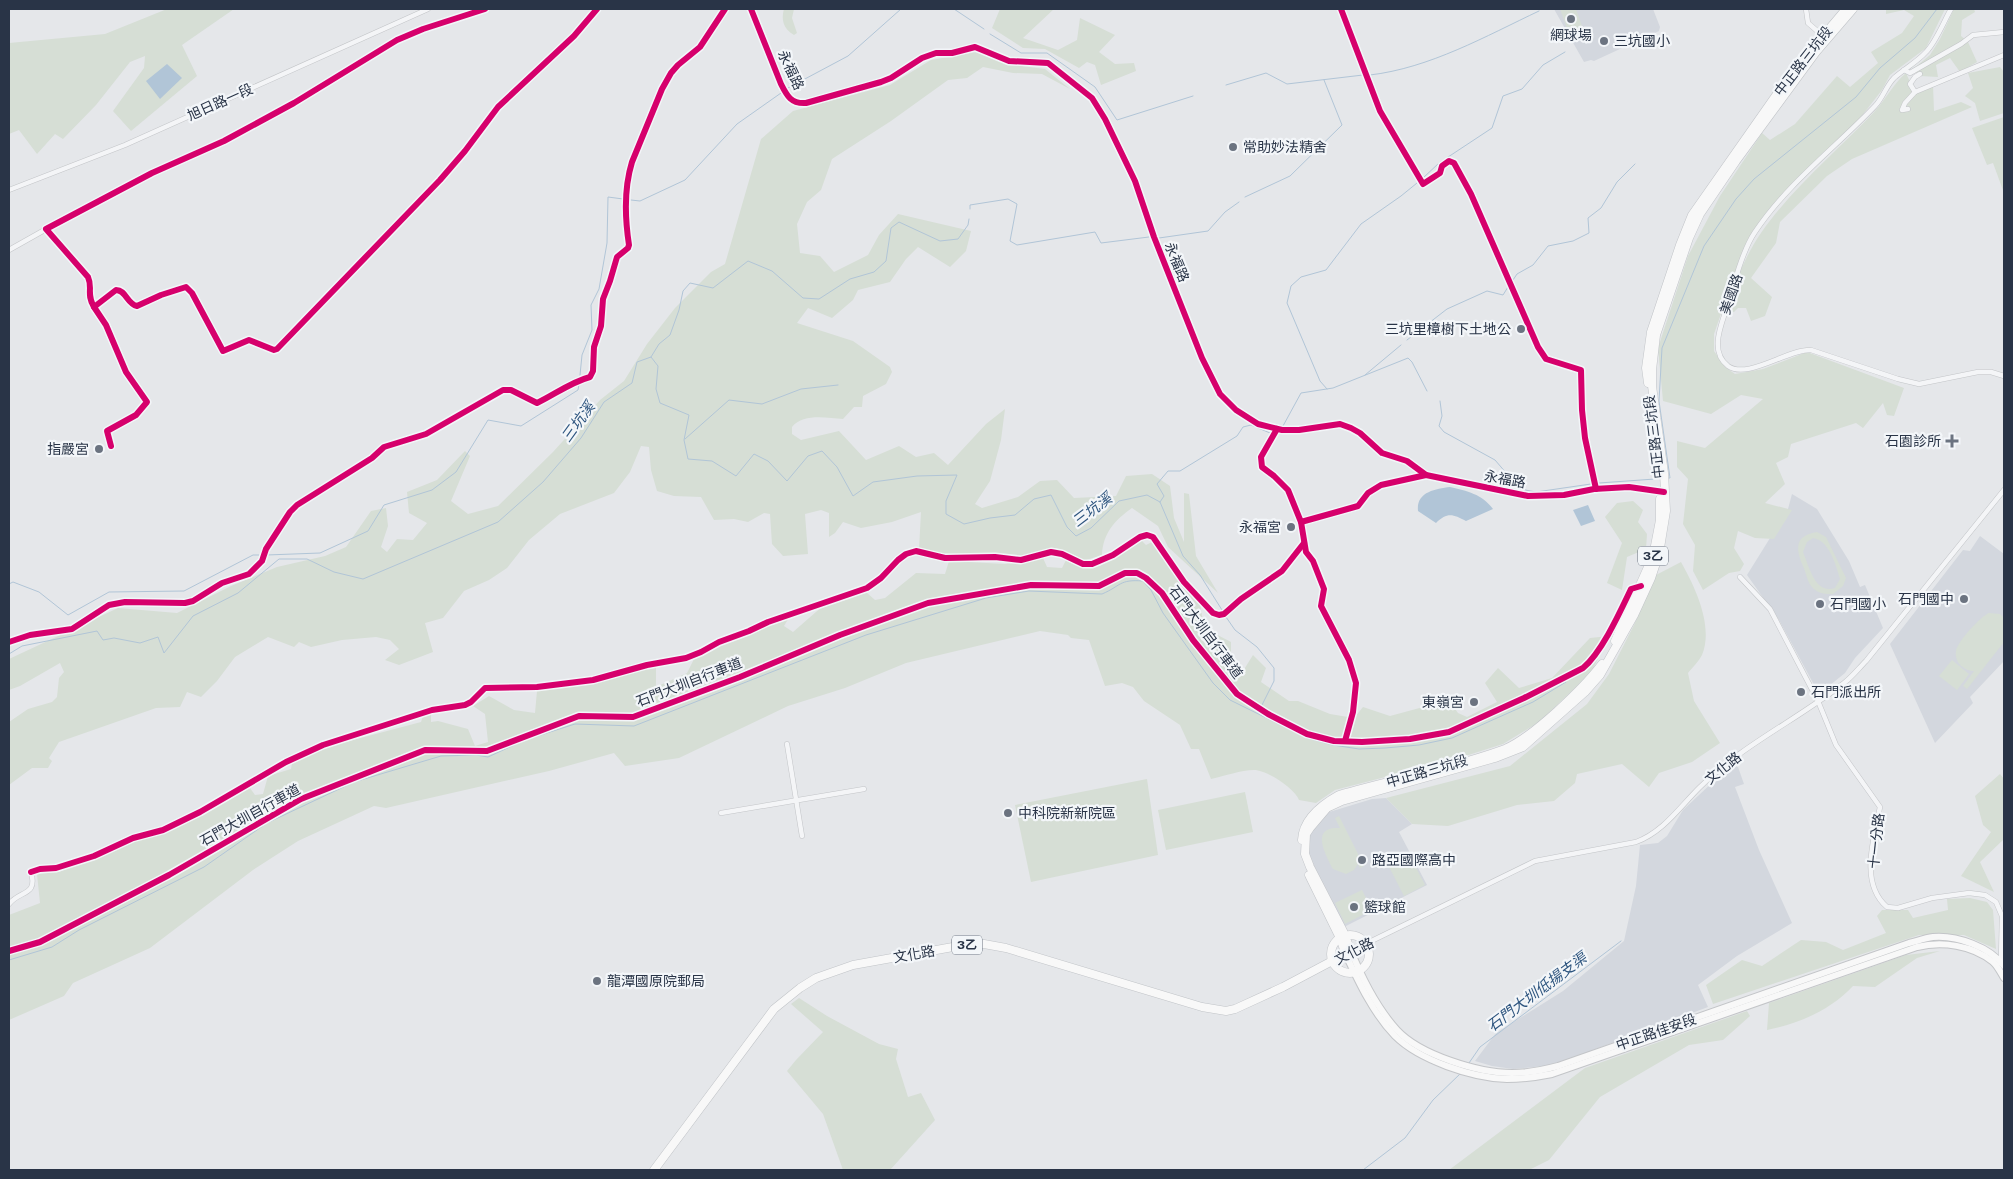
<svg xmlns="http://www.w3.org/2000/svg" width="2013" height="1179" font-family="'Public Sans','Noto Sans TC',sans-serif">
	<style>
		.built { fill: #d3d7de }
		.green { fill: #d6ded5; fill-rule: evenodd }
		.water { fill: #b1c5d7 }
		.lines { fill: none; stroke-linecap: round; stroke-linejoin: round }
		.stream { stroke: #b1c5d7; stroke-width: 1 }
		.minor-casing { stroke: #c3c5c8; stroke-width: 5.5 }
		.secondary-casing { stroke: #c3c5c8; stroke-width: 8 }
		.primary-casing { stroke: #c1c4c8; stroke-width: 9 }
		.minor { stroke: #f4f5f7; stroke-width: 4.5 }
		.secondary { stroke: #f8f8f8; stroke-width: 6 }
		.primary { stroke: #f8f8f8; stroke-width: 8 }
		.cycleway-casing { stroke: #f3f6f9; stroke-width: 9 }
		.cycleway { stroke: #d6006c; stroke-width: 6 }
		.poi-dot { fill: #6b7380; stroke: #f3f6f9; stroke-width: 2 }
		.labels { text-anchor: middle; stroke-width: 4.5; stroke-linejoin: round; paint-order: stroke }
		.shield { fill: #f3f6f9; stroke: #666e7c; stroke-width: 1 }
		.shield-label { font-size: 12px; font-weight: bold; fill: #293447 }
		.poi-label { font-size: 14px; fill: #293447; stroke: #f3f6f9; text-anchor: start }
		.street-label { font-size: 14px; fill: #293447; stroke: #f3f6f9 }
		.water-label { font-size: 15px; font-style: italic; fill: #2e557f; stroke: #f3f6f9 }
	</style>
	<rect width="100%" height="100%" fill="#e5e7ea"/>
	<!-- built -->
	<g class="built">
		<polygon points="1554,9 1653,9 1660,27 1659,31 1594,61 1591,60 1584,62"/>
		<polygon points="1792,494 1817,509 1849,561 1860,587 1865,585 1883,628 1855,658 1845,673 1819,694 1779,620 1747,575 1788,509"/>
		<polygon points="1980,536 2004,554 2004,661 1970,697 1973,703 1935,743 1890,644 1963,550 1970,551"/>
		<polygon points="1731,765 1738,767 1744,784 1735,787 1759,850 1792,923 1737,956 1698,985 1708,1007 1553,1065 1513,1069 1492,1066 1475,1061 1496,1033 1563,991 1624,941 1636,886 1640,845 1658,843 1667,836 1683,810"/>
		<polygon points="1386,798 1412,824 1399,832 1427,885 1344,927 1312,866 1309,853 1310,834 1326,813 1372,799"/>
	</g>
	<!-- green -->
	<g class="green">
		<polygon points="167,9 234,9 182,45 197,76 131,131 113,111 144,68 145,56 130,62 96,105 63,139 55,134 37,154 19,130 9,134 9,43 105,34"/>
		<path d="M784 9H794L792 18 797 33 794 35C783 29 781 19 784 9Z"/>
		<polygon points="1000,9 1054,9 1023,38 1058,50 1077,40 1080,18 1115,35 1099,52 1115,64 1134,63 1136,71 1101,85 1095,65 1087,62 1079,68 1045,49 1023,48 992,28"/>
		<polygon points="1560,9 1576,9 1583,29 1569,34"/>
		<polygon points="1886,9 1945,9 1926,48 1890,75 1882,90 1861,117 1774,206 1740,259 1714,334 1714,351 1725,367 1735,374 1763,369 1807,352 1904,388 1894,416 1887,415 1883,403 1863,428 1856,423 1791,444 1788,457 1776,463 1785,484 1765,503 1792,510 1774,539 1755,538 1738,531 1734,548 1744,564 1740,571 1729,573 1703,590 1693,571 1695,545 1683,524 1688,479 1677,467 1677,441 1705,448 1763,399 1741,395 1711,414 1663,401 1658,348 1688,256 1720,196 1762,133 1770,140 1795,124 1837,76 1850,87 1878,63 1871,52 1902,33 1914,16 1904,10 1886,14"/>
		<polygon points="1954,9 1974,9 1975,12 1962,20 1961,36 1968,42 1977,62 1960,72 1950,58 1936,65 1938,77 1920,76 1912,70 1930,55 1940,39"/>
		<path d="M977 52 1007 64 1045 69 1070 89 1042 74 1013 73 983 67 967 78 948 80 891 121 832 159 821 190 807 202 797 224 800 253 820 256 834 272 868 255 879 235 898 214 971 231 966 251 950 267 918 247 906 259 890 282 858 290 853 300 832 318 808 308 797 323 853 341 890 367 892 372 886 384 863 396 862 407H854L843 419C827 418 803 413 792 427V434L801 440 839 431 866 460 899 446 916 457 934 453 948 465 986 424 1005 409 1001 440 990 481 975 504 982 508 1018 497 1040 481 1057 480 1074 498 1116 496 1126 476 1152 474 1170 486 1174 518 1184 542V493L1189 494 1196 556 1218 593 1168 547 1158 526 1132 508C1115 520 1103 533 1102 555L1083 561 1056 548 1018 557 945 554 919 549 921 512 892 522 861 528 843 522 835 533 829 537V513L821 510 805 514 808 554 783 556 772 544 770 514 764 513 748 522 734 519 714 520 701 497 674 496 657 491 651 470 649 447 641 446 630 472 614 493 560 514 529 540 507 568 489 580 464 591 443 618 425 623 433 652 399 665 385 660 399 649 390 640 376 637 342 640 311 647 299 642 294 647 268 637 235 657 217 681 201 697 187 692 180 707 156 708 59 742 49 758 52 761 48 768H32L9 785V722L28 709 52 702 57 697 59 678 64 672 60 663 20 686 9 690V659L118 608 177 613 231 586 277 567 325 556 346 547 371 511 386 508 388 526 381 547 387 552 397 539 413 540 427 523 409 513 407 492 437 480 465 451 470 456 451 501 468 514 498 506 553 452 600 400 624 381 647 344 675 308 711 272 725 264 761 139 793 111 890 85 931 60Z"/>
		<polygon points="2000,67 2004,72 2004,113 1980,121 1975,103 1965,96 1973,88 1968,73"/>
		<path d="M1906 73 1914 91 1933 85 1934 111 1961 102 1972 107 1852 159 1827 176 1780 222 1776 243 1751 278 1772 297 1765 316 1751 321 1746 308H1738L1734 312 1727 311C1733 295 1737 276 1745 261 1770 206 1834 155 1875 111 1886 99 1893 84 1906 73Z"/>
		<polygon points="2004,117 2004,193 1993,163 1987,165 1972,128"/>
		<polygon points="1633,501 1643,510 1638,522 1647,534 1646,549 1627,557 1622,590 1607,583 1622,543 1605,517 1617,503"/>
		<path d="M1817 532 1826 537 1846 578 1843 586 1833 594C1826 594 1820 594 1814 589 1809 585 1807 578 1805 571 1798 554 1790 536 1817 532ZM1813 538C1829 540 1836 565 1840 579L1835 588C1815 595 1809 566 1803 552L1807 542Z"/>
		<path d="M1140 539 1146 545 1154 541 1181 582 1200 603 1204 628 1231 642V659L1243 671 1253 655 1266 668 1261 682 1289 701H1298L1330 714 1354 718 1363 707 1390 716 1449 700 1458 713 1467 717 1497 702 1485 683 1498 668 1519 688 1552 678 1590 638 1609 636 1593 669 1575 688 1539 722 1503 744 1459 758 1335 790 1316 803 1299 800C1295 789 1267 770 1254 770 1241 770 1225 776 1211 779L1199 749H1191L1180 725 1144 701 1133 687 1122 683 1105 686 1089 640 1071 638 1068 635 1040 631 906 663 845 688 788 706 679 758 625 766 614 753 549 771 386 808 374 806 298 841 253 870 150 948 73 983 64 996 9 1020V915L40 903 37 874 59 872 130 842 147 838 178 826 250 788 255 795 263 794 268 776 291 769 292 763 319 749 421 722 423 716 431 713V722L438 721 468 729 475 746 488 742 485 714 473 706 489 696 514 710 535 713 537 691 582 684 656 666V687L687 673 694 659 719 644 733 641 790 616 784 626 793 632 824 605 866 592 875 600 885 598 916 573 945 574 949 561 1005 564 1043 558 1047 567 1062 568 1066 560 1085 567 1100 566Z"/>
		<path d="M1681 562C1695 587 1714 626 1702 655 1699 661 1692 668 1688 673L1694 701 1720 743 1692 762 1659 773 1649 787 1622 764 1577 774 1575 783 1554 801 1517 805 1448 826 1412 824 1386 798 1510 766 1587 704 1609 674 1634 625 1656 575Z"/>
		<path d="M1989 613 2000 614 2004 618V642L1967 689 1963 686 1974 671C1964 671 1954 662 1956 651 1957 642 1981 616 1989 613Z"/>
		<polygon points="1952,660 1969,674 1957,690 1939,676"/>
		<polygon points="2000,774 2004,779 2004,839 1980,862 1994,892 1961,876 1991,832 1983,825 1975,796"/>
		<polygon points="1147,779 1158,855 1031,882 1015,805"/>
		<polygon points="1245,792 1253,832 1166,850 1158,810"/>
		<path d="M1339 816 1364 866 1360 868 1358 864 1354 870 1346 874 1333 869C1326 855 1309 826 1340 828L1335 818Z"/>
		<polygon points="1408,852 1425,885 1404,896 1387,863"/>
		<polygon points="1362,890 1372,910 1345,924 1335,903"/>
		<polygon points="1970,898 1987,902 1993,910 1996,949 1964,935 1919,935 1713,1004 1706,985 1742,960 1762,966 1801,940 1826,942 1843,950 1886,933 1877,916 1882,910 1908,910 1913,918 1948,910 1947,899"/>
		<path d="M1940 951 1917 958 1875 987 1853 986C1831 1010 1798 1024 1767 1030L1769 1003 1906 955Z"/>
		<polygon points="799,998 827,1016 879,1044 898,1049 896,1059 908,1097 921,1093 935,1120 890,1170 843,1170 823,1114 787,1071 796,1060 823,1032 791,1004"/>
		<polygon points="1747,1011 1750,1016 1723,1040 1689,1045 1600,1097 1549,1160 1529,1170 1449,1170 1585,1068"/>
	</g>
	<!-- water -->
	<g class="water">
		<polygon points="167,64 182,78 160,99 146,81"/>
		<path d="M1450 487C1467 491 1482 494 1493 509L1466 521C1453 514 1447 512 1436 523L1418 511C1416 492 1435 489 1450 487Z"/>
		<polygon points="1588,505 1595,521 1581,526 1573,510"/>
	</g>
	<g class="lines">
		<!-- stream -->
		<g class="stream">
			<polyline points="954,9 984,29"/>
			<polyline points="990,34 1021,53 1047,53 1095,87 1117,120 1193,96"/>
			<polyline points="557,48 595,9"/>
			<path d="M1370 75C1430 68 1486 36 1539 11"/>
			<polyline points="1226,85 1266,73 1287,84 1363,75"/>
			<polyline points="788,88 848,56 901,9"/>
			<polyline points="1423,178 1439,163 1492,128 1503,96 1522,89 1543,65 1565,52"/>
			<polyline points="1245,197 1290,176 1342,125 1324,80"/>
			<polyline points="631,200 640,201 685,180 737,124 781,93"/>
			<polyline points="970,209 970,205 1008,199 1017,204 1010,241 1017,245 1095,232 1101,243 1149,237"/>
			<polyline points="1156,235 1159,238 1208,231 1225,212 1239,202"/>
			<polyline points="1513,280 1517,274 1533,265 1548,246 1573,241 1589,233 1588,218 1601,208 1617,182 1635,164"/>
			<polyline points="1407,340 1447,309 1487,291 1503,295 1508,287"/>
			<polyline points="651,357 659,344 670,335 679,310 683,291 690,283 713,288 748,261 772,271 803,298 819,299 850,279 874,272 886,261 891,228 899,222 940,241 958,239 968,225 969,219"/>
			<polyline points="580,375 582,355 592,330 591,305 599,289 607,243 608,197 623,199"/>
			<polyline points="1365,375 1401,345"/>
			<polyline points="1327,389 1320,381 1287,303 1291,286 1301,277 1326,270 1361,224 1401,196 1417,183"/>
			<polyline points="1440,401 1442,416 1439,426 1444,432 1495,460 1520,489 1536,492 1591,484"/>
			<polyline points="1283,426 1301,393 1333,388 1408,358 1412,362 1427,391"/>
			<polyline points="1277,436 1279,434"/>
			<polyline points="685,439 729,400 762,404 801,389 838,385"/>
			<polyline points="1668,478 1670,478 1659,401 1662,348 1704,246 1736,199 1754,179 1856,97 1880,68 1915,38 1937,9"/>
			<polyline points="1599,483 1655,479"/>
			<polyline points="1160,502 1164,496 1157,484 1168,471 1180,471 1237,436 1243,427 1251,425 1270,433"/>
			<polyline points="267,555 320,553 368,531 384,505 432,490 456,472 488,420 521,426 578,390 579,384"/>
			<polyline points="9,584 13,582 39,592 68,615 109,592 184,591 253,555 259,555"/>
			<polyline points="1226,617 1235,630 1257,647 1274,668 1274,681 1258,713"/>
			<polyline points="9,654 22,646 97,631 103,640 114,638 140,643 158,637 164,653 193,616 238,593 279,559 307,559 334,572 363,579 498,522 543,482 581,438 604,402 632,383 637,362 651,357 658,366 656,389 660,403 689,415 684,440 688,459 712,461 736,476 754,454 768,461 787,481 808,456 822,451 837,467 853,496 873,482 917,476 957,475 946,501 946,514 964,524 990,518 1015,515 1034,499 1051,495 1067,527 1076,536 1091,528 1119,501 1147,495 1160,502 1183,556 1200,575 1222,610"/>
			<path d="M9 960 52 947 79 930 204 867 267 823 354 782 441 756 476 755 488 757 525 740 575 724 634 726 866 635 986 598 1029 591 1102 594C1121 586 1119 579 1143 581L1151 590 1163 613 1213 683 1230 700 1307 738 1333 745 1359 749 1385 748 1419 745 1452 738 1533 702 1566 682"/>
			<polyline points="1469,1063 1480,1047 1621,941"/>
			<polyline points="1363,1170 1405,1138 1433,1100 1461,1073"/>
		</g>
		<defs>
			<g id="minor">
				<path d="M751 9 781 84C787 96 791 104 806 103L881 82 891 78 922 58 936 53H952L975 47 1009 61 1048 63 1092 98 1105 119 1135 181 1154 237 1202 358 1220 394 1236 410 1258 424 1282 430H1299L1340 424 1351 428 1360 433 1382 453 1407 461 1426 475 1528 496 1564 495 1594 489 1629 487 1664 492"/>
				<polyline points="1806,9 1808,23 1823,36"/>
				<path d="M1951 9C1944 21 1936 42 1926 52 1917 62 1904 69 1894 78 1886 86 1883 98 1875 106 1835 148 1787 184 1755 232 1742 251 1733 288 1726 310 1720 328 1710 352 1728 366 1747 380 1788 349 1811 350L1898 379 1919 384 1978 372H1991L2004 376"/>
				<polyline points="1904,70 1910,73 1961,44 1973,35 2004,32"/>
				<polyline points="1920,74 1915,77 1910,84 1915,92 2004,55"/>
				<polyline points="1908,109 1902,110 1905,103 1915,92"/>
				<polyline points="9,190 125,145 428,9"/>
				<polyline points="9,250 96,201 152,173 224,141 294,103 397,40 423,29 485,9"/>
				<path d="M1740 577 1770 609 1818 701 1836 745 1880 807C1874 838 1859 883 1887 907L1898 908 1932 898 1969 893 1985 895 1996 902 2002 916 2001 962"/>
				<polyline points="787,744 802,836"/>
				<polyline points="721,813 864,789"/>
				<path d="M9 904C20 890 38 896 31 872"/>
				<path d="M1351 951 1535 861 1636 842C1663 832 1679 808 1699 788 1742 745 1797 720 1844 683 1852 677 1859 668 1866 661L2004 490"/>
			</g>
			<g id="secondary">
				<path d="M1351 951C1362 978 1377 1008 1397 1030 1420 1055 1479 1073 1512 1073 1528 1073 1543 1070 1558 1066L1909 943C1917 941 1925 938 1933 937 1957 935 1990 947 2004 966"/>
				<path d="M1346 955C1359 983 1373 1013 1395 1036 1419 1060 1472 1078 1507 1079 1522 1079 1537 1077 1552 1074L1917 947C1942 941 1972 945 1993 962 1997 965 2001 973 2004 978"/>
			</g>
			<g id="primary">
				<polyline points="1648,383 1646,368 1651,332 1680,245 1692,215 1791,74 1846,9"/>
				<polyline points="1615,641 1653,556 1660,520 1660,499"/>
				<path d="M1302 840C1303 819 1321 805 1339 795 1394 779 1451 769 1505 749 1533 737 1583 689 1602 664"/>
				<polyline points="1309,875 1340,938 1346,955"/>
				<circle cx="1350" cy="954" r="19"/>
				<polyline points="654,1170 774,1009 800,988 816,978 853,965 964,945 984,944 1006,948 1202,1007 1226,1011 1235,1009 1283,987 1351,951 1343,931 1310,867 1305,854 1306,834 1310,828 1327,808 1342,801 1495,758 1523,747 1585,692 1600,675 1634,615 1651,578 1659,554 1666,511 1664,473 1652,386 1652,370 1656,335 1689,238 1700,214 1736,161 1816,52 1853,9"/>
			</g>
		</defs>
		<!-- minor casing -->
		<use href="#minor" class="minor-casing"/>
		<!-- secondary casing -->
		<use href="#secondary" class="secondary-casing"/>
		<!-- primary casing -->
		<use href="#primary" class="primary-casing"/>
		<!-- minor -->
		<use href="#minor" class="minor"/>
		<!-- secondary -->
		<use href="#secondary" class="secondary"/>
		<!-- primary -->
		<use href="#primary" class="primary"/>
		<defs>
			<g id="cycleway">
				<path d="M485 9 423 29 397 40 294 103 224 141 152 173 46 229 88 277C93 288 86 294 94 307L116 290C126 290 127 304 137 306L161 295 186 287 192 293 223 351 249 340 274 350 277 349 440 180 465 151 498 107 574 36 597 9"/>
				<path d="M751 9 781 84C787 96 791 104 806 103L881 82 891 78 922 58 936 53H952L975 47 1009 61 1048 63 1092 98 1105 119 1135 181 1154 237 1202 358 1220 394 1236 410 1258 424 1282 430H1299L1340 424 1351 428 1360 433 1382 453 1407 461 1426 475 1528 496 1564 495 1594 489 1629 487 1664 492"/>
				<polyline points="1341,9 1380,111 1423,184 1440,173 1442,166 1449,161 1454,163 1471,194 1538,347 1546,359 1581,370 1582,410 1585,438 1596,489"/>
				<polyline points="94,307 106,325 126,372 147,402 136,415 107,431 111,446"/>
				<polyline points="1277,429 1261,457 1262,467 1274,476 1288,490 1301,522 1306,552 1313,561 1324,589 1321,606 1349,660 1356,683 1353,712 1345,741"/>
				<polyline points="1301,522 1358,506 1368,493 1381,485 1426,475"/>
				<path d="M9 642 30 635 72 629 109 605 125 602 185 603 193 601 222 583 249 574 262 561 266 549 290 512 297 505 372 458 384 447 426 434 503 390H511L537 403C554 395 571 382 590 377L593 371 594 347 601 326 603 299 610 281 617 257 628 248 629 245C625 219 624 188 632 162L662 89 671 73 678 65 700 47 725 9"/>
				<polyline points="31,872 40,869 56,868 94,856 133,838 163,830 200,812 286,762 323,745 432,710 465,705 471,702 485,688 537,687 593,680 647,665 686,658 701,652 719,642 749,631 768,622 867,588 881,578 898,560 906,554 916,551 945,558 995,557 1021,560 1051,552 1062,554 1083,564 1092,564 1113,555 1140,537 1147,535 1153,537 1184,582 1213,613 1219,615 1224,614 1241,599 1282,571 1304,543"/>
				<path d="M9 951 40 942 169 875 301 799 425 750 487 751 579 716 633 717 740 677 840 635 928 603 1031 585 1099 586 1125 573H1137L1146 578 1162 593 1193 640 1237 694 1268 714 1307 734 1334 741 1362 742 1410 739 1449 732 1524 698 1583 668C1602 652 1620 612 1631 589L1641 586"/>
			</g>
		</defs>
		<!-- cycleway casing -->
		<use href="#cycleway" class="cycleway-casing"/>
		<!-- cycleway -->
		<use href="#cycleway" class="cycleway"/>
	</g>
	<!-- markers -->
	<g class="poi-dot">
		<circle cx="1571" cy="19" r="5"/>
		<circle cx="1604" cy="41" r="5"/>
		<circle cx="1233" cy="147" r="5"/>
		<circle cx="1521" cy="329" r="5"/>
		<path d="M1949.5 433.5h5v5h5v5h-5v5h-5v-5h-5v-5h5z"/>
		<circle cx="99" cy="449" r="5"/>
		<circle cx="1291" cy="527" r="5"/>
		<circle cx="1964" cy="599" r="5"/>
		<circle cx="1820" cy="604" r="5"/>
		<circle cx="1801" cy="692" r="5"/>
		<circle cx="1474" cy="702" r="5"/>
		<circle cx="1008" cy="813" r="5"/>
		<circle cx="1362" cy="860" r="5"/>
		<circle cx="1354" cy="907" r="5"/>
		<circle cx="597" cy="981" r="5"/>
	</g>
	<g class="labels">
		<!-- shield labels -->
		<g class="shield">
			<rect x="1638" y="546.5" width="30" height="19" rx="4"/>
			<rect x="952" y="935.5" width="30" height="19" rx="4"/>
		</g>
		<g class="shield-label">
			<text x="1653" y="560">3乙</text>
			<text x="967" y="949">3乙</text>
		</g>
		<!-- poi labels -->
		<g class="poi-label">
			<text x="1571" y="40" text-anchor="middle">網球場</text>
			<text x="1614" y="46">三坑國小</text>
			<text x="1243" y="152">常助妙法精舍</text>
			<text x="1511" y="334" text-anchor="end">三坑里樟樹下土地公</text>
			<text x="1941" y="446" text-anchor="end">石園診所</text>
			<text x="89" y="454" text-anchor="end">指嚴宮</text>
			<text x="1281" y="532" text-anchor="end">永福宮</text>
			<text x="1954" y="604" text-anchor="end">石門國中</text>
			<text x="1830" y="609">石門國小</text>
			<text x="1811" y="697">石門派出所</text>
			<text x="1464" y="707" text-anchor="end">東嶺宮</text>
			<text x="1018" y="818">中科院新新院區</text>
			<text x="1372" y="865">路亞國際高中</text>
			<text x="1364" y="912">籃球館</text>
			<text x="607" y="986">龍潭國原院郵局</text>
		</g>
		<!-- street labels -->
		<g class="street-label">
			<text transform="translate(1803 61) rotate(-52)" y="5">中正路三坑段</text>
			<text transform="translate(791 70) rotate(65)" y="5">永福路</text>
			<text transform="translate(220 102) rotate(-24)" y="5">旭日路一段</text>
			<text transform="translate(1177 262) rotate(68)" y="5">永福路</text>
			<text transform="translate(1731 294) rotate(-71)" y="5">美國路</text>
			<text transform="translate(1654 437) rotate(-97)" y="5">中正路三坑段</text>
			<text transform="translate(1505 479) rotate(10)" y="5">永福路</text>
			<text transform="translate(1206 632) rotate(53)" y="5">石門大圳自行車道</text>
			<text transform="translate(689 682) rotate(-21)" y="5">石門大圳自行車道</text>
			<text transform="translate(1723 768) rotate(-39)" y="5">文化路</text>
			<text transform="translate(1427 771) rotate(-16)" y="5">中正路三坑段</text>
			<text transform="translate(250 815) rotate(-29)" y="5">石門大圳自行車道</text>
			<text transform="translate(1876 841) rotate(-84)" y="5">十一分路</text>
			<text transform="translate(1354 951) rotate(-27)" y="5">文化路</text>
			<text transform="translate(914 954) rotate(-10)" y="5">文化路</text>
			<text transform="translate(1656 1032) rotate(-19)" y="5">中正路佳安段</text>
		</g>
		<!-- water labels -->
		<g class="water-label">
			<text transform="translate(578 422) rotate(-54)" y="5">三坑溪</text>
			<text transform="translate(1092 510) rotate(-37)" y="5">三坑溪</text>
			<text transform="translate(1537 992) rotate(-37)" y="5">石門大圳低揚支渠</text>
		</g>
	</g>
	<!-- border -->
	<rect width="2013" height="1179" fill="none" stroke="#293447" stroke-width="20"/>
</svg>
